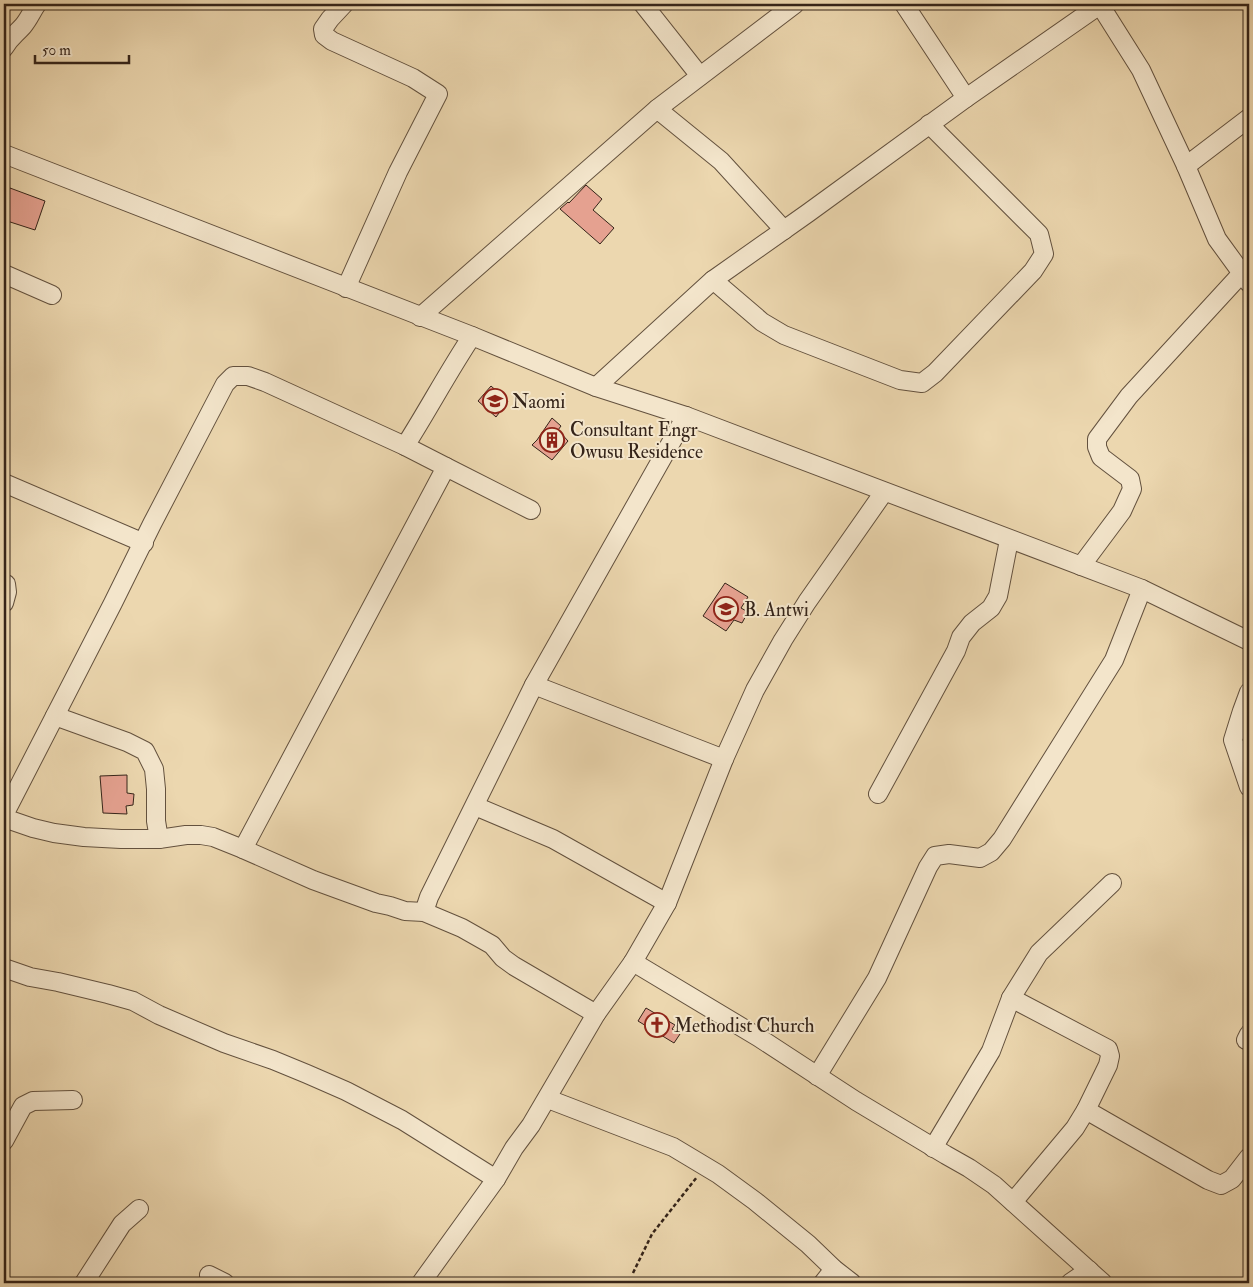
<svg xmlns="http://www.w3.org/2000/svg" width="1253" height="1287" font-family="'IM FELL Double Pica',serif">
	<style>
		.building { fill: #e5a190; stroke: #352419 }
		.lines { fill: none; stroke-linecap: round; stroke-linejoin: round }
		.minor-casing { stroke: #63513e; stroke-width: 20 }
		.path { stroke: #352419; stroke-width: 2.5; stroke-dasharray: 4 2.5; stroke-linecap: butt }
		.minor { stroke: #f3e5cb; stroke-width: 18 }
		.labels { text-anchor: middle; stroke-width: 4; stroke-linejoin: round; paint-order: stroke }
		.poi-label { font-size: 19px; fill: #352419; stroke: #f3e5cb; text-anchor: start }
	</style>
	<rect width="100%" height="100%" fill="#ecd7af"/>
	<filter id="stains"><feTurbulence type="fractalNoise" baseFrequency=".004" numOctaves="4"/><feColorMatrix values="0 0 0 0 .2 0 0 0 0 .09 0 0 0 0 .02 0 0 0 .5 -.17"/></filter>
	<radialGradient id="worn" r=".72"><stop offset=".6" stop-color="#630" stop-opacity="0"/><stop offset="1" stop-color="#630" stop-opacity=".3"/></radialGradient>
	<!-- building -->
	<g class="building">
		<polygon points="586,185 602,199 593,210 614,228 600,244 560,209 568,202 569,203"/>
		<polygon points="10,188 45,201 35,230 4,220 4,208"/>
		<polygon points="491,386 508,401 496,417 478,401"/>
		<polygon points="552,418 561,426 558,430 568,441 552,460 532,445 537,440"/>
		<polygon points="725,583 748,597 741,608 748,612 742,623 734,620 726,631 703,616"/>
		<polygon points="127,775 127,793 134,794 133,805 126,806 127,814 103,813 100,776"/>
		<polygon points="646,1008 675,1025 672,1029 680,1034 674,1043 638,1021"/>
	</g>
	<g class="lines">
		<defs>
			<g id="minor">
				<polyline points="344,4 330,19 323,29 324,35 332,41 413,78 438,94 398,172 346,288"/>
				<polyline points="643,4 700,76"/>
				<polyline points="904,4 966,98"/>
				<polyline points="1100,5 1141,70 1186,166 1217,239 1249,283"/>
				<path d="M4 48C10 37 15 35 23 26 29 19 32 11 37 4"/>
				<polyline points="657,109 795,4"/>
				<polyline points="4,154 472,336 596,387 686,416 1142,589 1249,641"/>
				<polyline points="1186,166 1249,118"/>
				<polyline points="4,274 52,295"/>
				<polyline points="713,280 762,322 784,335 900,380 922,383 935,373 1033,271 1044,254 1039,234 929,124"/>
				<polyline points="420,317 657,109 721,161 784,230"/>
				<polyline points="596,387 713,280 808,213 966,98 1101,4"/>
				<path d="M405 446C428 410 448 372 472 336"/>
				<polyline points="446,467 531,510"/>
				<polyline points="4,483 144,543"/>
				<polyline points="1081,566 1122,511 1132,489 1130,479 1101,457 1097,447 1097,439 1129,396 1242,273"/>
				<polyline points="4,603 7,592 6,584"/>
				<polyline points="534,685 724,759"/>
				<polyline points="1249,692 1242,711 1233,740 1249,787"/>
				<polyline points="55,716 127,742 145,751 154,769 156,789 156,821 159,839"/>
				<polyline points="878,794 956,651 961,637 972,623 991,608 998,596 1009,540"/>
				<polyline points="475,806 553,839 667,903"/>
				<polyline points="4,815 113,603 152,524 225,384 233,376 248,376 265,382 405,446 446,467 243,849 213,837 201,835 186,835 159,839 121,839 84,837 54,833 33,828 4,818"/>
				<polyline points="243,849 313,880 376,903 390,906 405,911 424,912 462,928 492,945 503,958 514,966 596,1014"/>
				<polyline points="424,912 429,897 534,685 686,416"/>
				<polyline points="633,962 758,1037 856,1101 946,1155 969,1168 994,1185 1103,1283"/>
				<polyline points="4,968 30,977 58,982 108,994 133,1001 159,1015 224,1043 273,1060 307,1074 346,1091 402,1120 496,1179"/>
				<polyline points="1011,998 1108,1049 1110,1056 1108,1065 1086,1110 1075,1128 1013,1202"/>
				<polyline points="1246,1040 1249,1034"/>
				<polyline points="817,1076 877,978 928,867 935,856 949,854 980,858 991,852 1002,839 1114,660 1142,589"/>
				<polyline points="548,1099 673,1147 718,1174 755,1201 808,1244 834,1269 852,1283"/>
				<polyline points="1086,1110 1208,1180 1221,1185 1232,1179 1249,1157"/>
				<polyline points="4,1141 23,1106 33,1101 73,1100"/>
				<polyline points="933,1148 991,1051 1011,998 1039,953 1112,883"/>
				<polyline points="209,1275 225,1283"/>
				<polyline points="84,1283 122,1224 139,1209"/>
				<polyline points="421,1283 496,1179 514,1148 531,1125 596,1014 633,962 667,903 724,759 755,690 783,640 807,602 884,492"/>
				<polyline points="823,1283 834,1269"/>
				<polyline points="1070,1283 1089,1270"/>
			</g>
		</defs>
		<!-- minor casing -->
		<use href="#minor" class="minor-casing"/>
		<!-- path -->
		<polyline class="path" points="633,1273 652,1234 697,1177"/>
		<!-- minor -->
		<use href="#minor" class="minor"/>
	</g>
	<!-- icons -->
	<defs>
		<symbol id="school-ring" viewBox="-11 -11 22 22"><circle r="9.5" fill="#f3e5cb" stroke="#8f2418" stroke-width="1.5"/><path d="M0-5L7-2L0 1L-7-2ZM-4 1L0 2.5L4 1V4Q0 6-4 4Z" fill="#8f2418"/></symbol>
		<symbol id="building-ring" viewBox="-11 -11 22 22"><circle r="9.5" fill="#f3e5cb" stroke="#8f2418" stroke-width="1.5"/><path d="M-4-6H4V6H1V3H-1V6H-4ZM-2.5-4.3h1.7v1.8h-1.7ZM.8-4.3h1.7v1.8H.8ZM-2.5-1h1.7V.8h-1.7ZM.8-1h1.7V.8H.8Z" fill="#8f2418"/></symbol>
		<symbol id="church-ring" viewBox="-11 -11 22 22"><circle r="9.5" fill="#f3e5cb" stroke="#8f2418" stroke-width="1.5"/><path d="M-1.2-6h2.4v3.5h3.3v2.4h-3.3V6h-2.4V-.1h-3.3v-2.4h3.3Z" fill="#8f2418"/></symbol>
	</defs>
	<g fill-rule="evenodd">
		<use href="#school-ring" x="481" y="387" width="28" height="28"/>
		<use href="#building-ring" x="538" y="426" width="28" height="28"/>
		<use href="#school-ring" x="712" y="595" width="28" height="28"/>
		<use href="#church-ring" x="643" y="1011" width="28" height="28"/>
	</g>
	<g class="labels">
		<!-- poi labels -->
		<g class="poi-label">
			<text x="512" y="408">Naomi</text>
			<text x="570" y="436">Consultant Engr<tspan x="570" dy="22">Owusu Residence</tspan></text>
			<text x="744" y="616">B. Antwi</text>
			<text x="674" y="1032">Methodist Church</text>
		</g>
	</g>
	<!-- margin -->
	<rect width="1253" height="1287" fill="none" stroke="#ecd7af" stroke-width="20"/>
	<rect x="5" y="5" width="1243" height="1277" fill="none" stroke="#352419" stroke-width="2.5"/>
	<rect x="10" y="10" width="1233" height="1267" fill="none" stroke="#352419"/>
	<!-- scale -->
	<path d="M35 55v8h94v-8" fill="none" stroke="#352419" stroke-width="2.5"/>
	<text x="42" y="55" font-size="15" fill="#352419" stroke="#f3e5cb" stroke-width="4" paint-order="stroke">50 m</text>
	<rect width="100%" height="100%" filter="url(#stains)"/>
	<rect width="100%" height="100%" fill="url(#worn)"/>
</svg>
